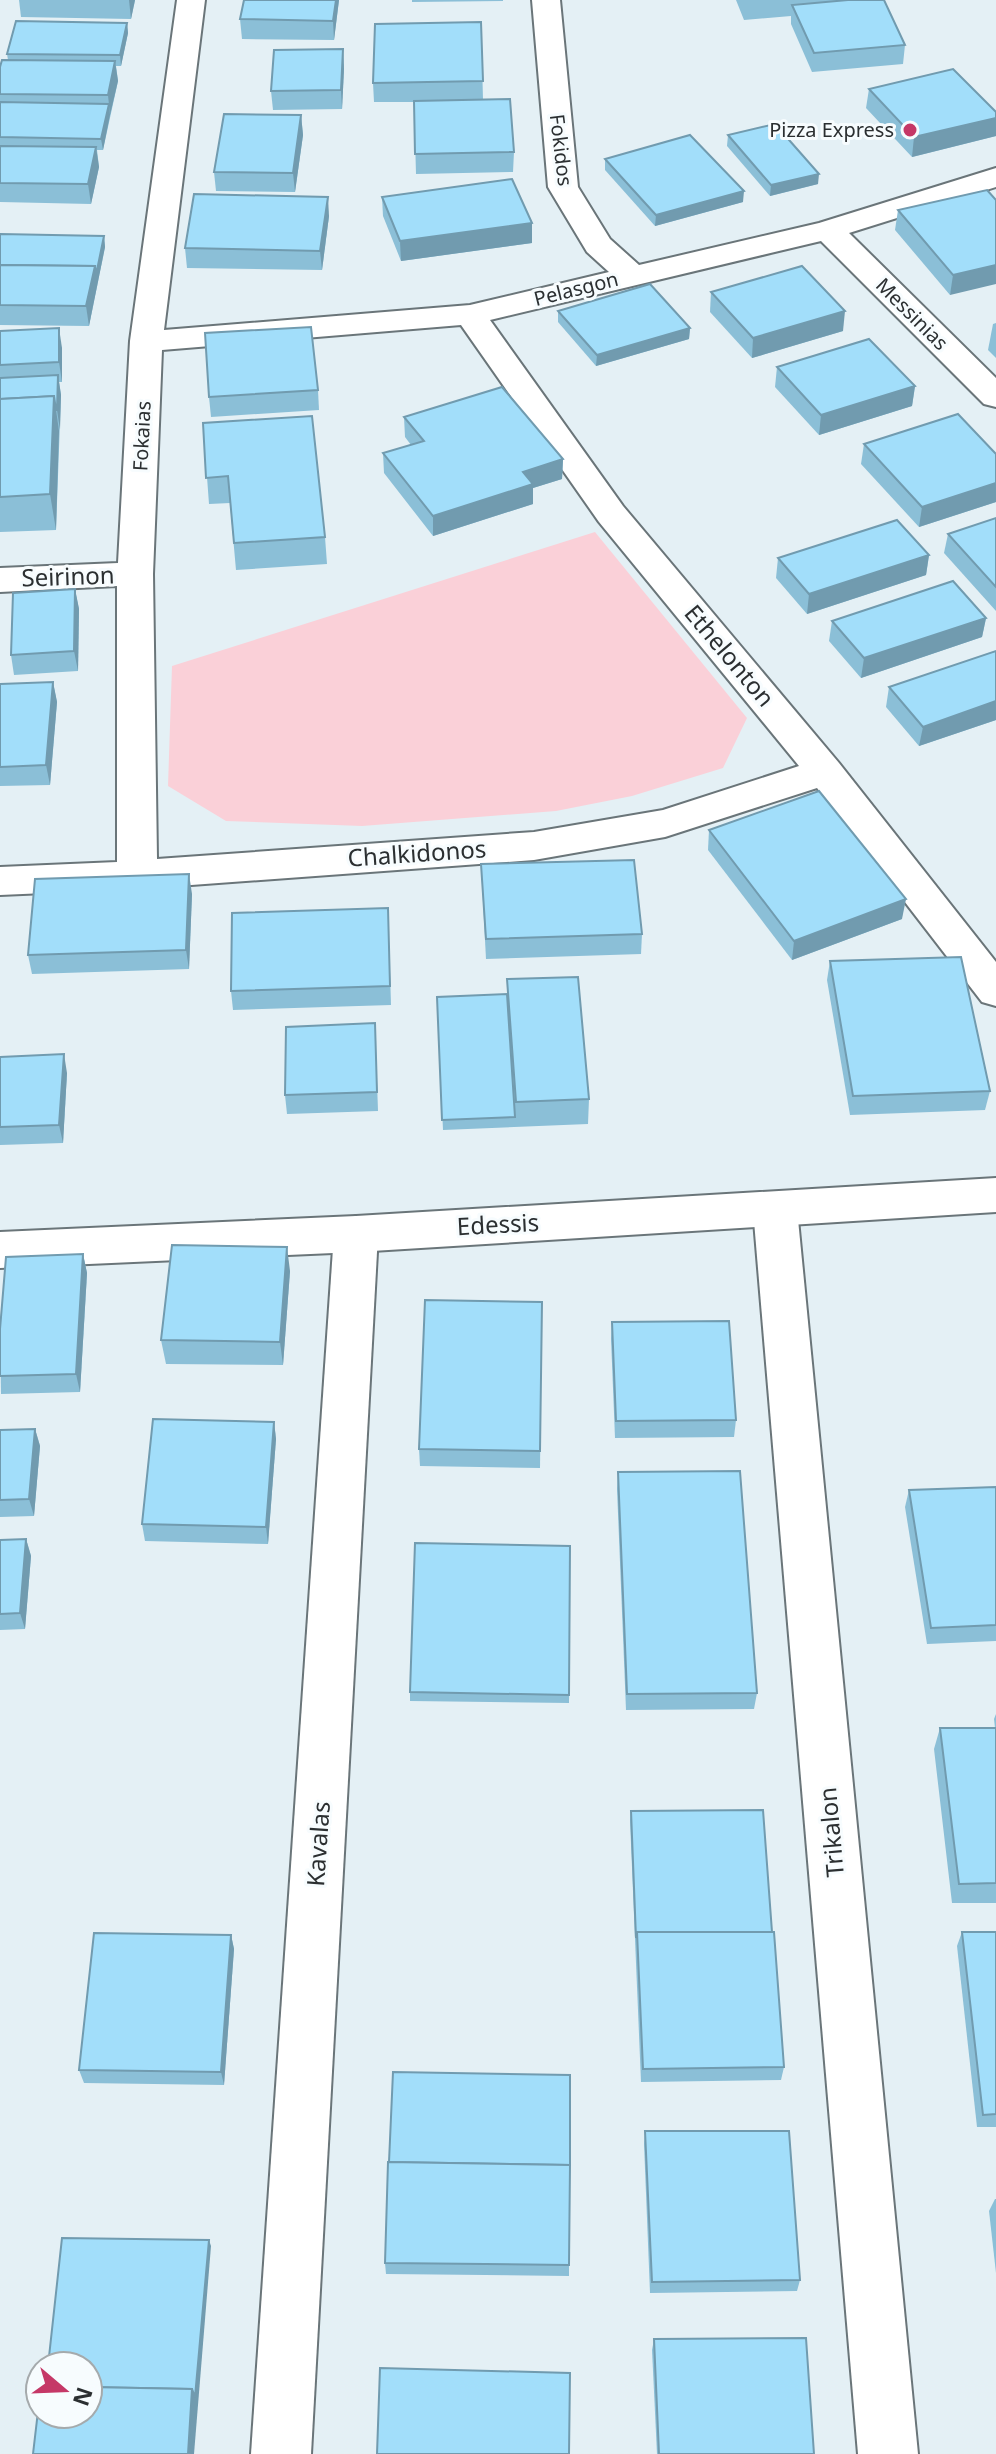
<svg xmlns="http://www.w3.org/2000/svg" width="996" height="2454" font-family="'Noto Sans',sans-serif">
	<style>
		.green { fill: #fad0d8 }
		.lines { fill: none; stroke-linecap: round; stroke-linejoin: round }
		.minor-casing { stroke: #6a7579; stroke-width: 4 }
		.secondary-casing { stroke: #6a7579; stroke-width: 4 }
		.minor { fill: #fff; fill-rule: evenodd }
		.secondary { fill: #fff; fill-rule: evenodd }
		.wall { fill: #8bbfd7 }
		.shaded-wall { fill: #719baf }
		.building { fill: #a2defa; stroke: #719baf; stroke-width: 2 }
		.poi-dot { fill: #c53867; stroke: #f7fcfe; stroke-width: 3 }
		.labels { text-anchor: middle; stroke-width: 6; stroke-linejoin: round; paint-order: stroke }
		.far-poi-label { font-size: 20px; fill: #2b2f31; stroke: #f7fcfe; text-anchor: end }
		.far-street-label { font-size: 20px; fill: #2b2f31; stroke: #f7fcfe }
		.street-label { font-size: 24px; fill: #2b2f31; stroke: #f7fcfe }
	</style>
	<rect width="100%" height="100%" fill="#e4f0f5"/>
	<!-- green -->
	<polygon class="green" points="595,532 747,718 723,768 632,796 556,811 362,826 226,821 168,786 172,666"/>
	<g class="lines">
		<defs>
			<g id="minor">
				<path d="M177 0H205L164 330 470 305 609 272 587 252 548 187 532 0H560L578 187 610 239 639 265 819 223 996 168V187L849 233 996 378V407L984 404 821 241 490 320 623 506 839 763 996 962V1006L982 1002 817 788 665 837 534 860 137 889 0 895V867L117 862V586L0 592V568L118 563 130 341ZM461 325 599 522 799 766 663 810 534 832 157 859 153 574 162 350Z"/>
				<polygon points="775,1192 790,1197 797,1209 918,2454 858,2454 753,1209 760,1197"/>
				<polygon points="356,1216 372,1222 378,1234 311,2454 251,2454 334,1234 340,1222"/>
			</g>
			<polygon id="secondary" points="996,1178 996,1212 356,1252 0,1268 0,1232 356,1216"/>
		</defs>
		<!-- minor casing -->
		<use href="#minor" class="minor-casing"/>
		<!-- secondary casing -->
		<use href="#secondary" class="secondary-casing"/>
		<!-- minor -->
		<use href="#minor" class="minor"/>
		<!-- secondary -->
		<use href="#secondary" class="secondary"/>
	</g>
	<!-- wall -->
	<g class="wall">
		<polygon points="19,0 135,0 131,19 21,17"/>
		<polygon points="339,0 334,40 242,39 240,19"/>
		<polygon points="412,0 503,0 503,1 412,2"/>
		<polygon points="736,0 884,0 905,45 903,64 812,72 791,24 791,16 744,20"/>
		<polygon points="481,22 483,100 514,152 513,172 416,174 414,102 374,102 373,83"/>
		<polygon points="127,23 128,33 121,66 116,66 118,81 103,150 97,150 99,167 91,204 0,202 0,67 8,60 7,54"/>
		<polygon points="343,49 344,69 342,109 273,110 271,91"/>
		<polygon points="869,89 996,112 996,136 912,157 866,108"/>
		<polygon points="301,115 303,135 295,192 216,191 214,172"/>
		<polygon points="728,135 818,184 770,196 727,146"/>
		<polygon points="605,159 743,202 655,226 605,170"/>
		<polygon points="987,190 950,295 895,230 898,210"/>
		<polygon points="382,197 532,223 532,243 401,261 383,216"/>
		<polygon points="329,216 322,270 187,268 185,248"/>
		<polygon points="0,234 104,236 105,247 89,326 0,325"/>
		<polygon points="711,292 843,331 752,358 710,312"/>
		<polygon points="558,311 690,328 689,339 596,366 558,322"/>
		<polygon points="996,323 996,358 988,350 993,324"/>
		<polygon points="0,331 62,348 62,382 59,382 61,395 56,530 0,532"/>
		<polygon points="777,367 915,386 912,406 819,435 775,387"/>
		<polygon points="318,390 319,410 211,417 209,397"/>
		<polygon points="404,417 563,459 562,479 533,488 533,504 433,536 384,473 383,453 411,445 405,437"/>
		<polygon points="203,423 325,537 327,564 236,570 230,503 209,504"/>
		<polygon points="864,444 996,454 996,502 919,527 861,464"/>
		<polygon points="996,518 996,611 944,553 948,534"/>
		<polygon points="929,555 926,575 807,614 776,578 778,558"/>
		<polygon points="75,589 79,609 78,671 14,675 11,655"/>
		<polygon points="986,618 982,637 861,678 829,641 832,621"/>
		<polygon points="996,651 996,720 919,746 886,707 889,687"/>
		<polygon points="53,682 57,702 50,785 0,786 0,684"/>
		<polygon points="709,830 902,919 792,960 708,850"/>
		<polygon points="481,864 642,934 641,954 486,959"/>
		<polygon points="192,894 189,969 32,974 28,955"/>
		<polygon points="388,908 391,1005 233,1010 231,991"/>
		<polygon points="830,961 990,1091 985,1110 850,1115 827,980"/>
		<polygon points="507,979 589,1099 588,1124 443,1130 437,997 507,994"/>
		<polygon points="375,1023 378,1111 287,1114 285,1095"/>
		<polygon points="0,1057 67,1073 63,1143 0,1145"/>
		<polygon points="83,1254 87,1273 80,1392 1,1394 0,1329"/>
		<polygon points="290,1271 283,1365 166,1364 161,1340"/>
		<polygon points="542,1302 540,1468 420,1466 419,1449"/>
		<polygon points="612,1322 736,1420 734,1437 615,1438 611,1339"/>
		<polygon points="274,1422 276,1439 268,1544 145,1541 142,1524"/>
		<polygon points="35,1429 40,1446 34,1516 0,1517 0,1430"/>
		<polygon points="618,1472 757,1693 754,1709 626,1710 617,1489"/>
		<polygon points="996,1487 996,1641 927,1644 905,1507 909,1490"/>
		<polygon points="26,1539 31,1556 25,1629 0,1630 0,1540"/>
		<polygon points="570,1546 569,1703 410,1701 410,1692"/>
		<polygon points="996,1714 996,1903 952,1903 934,1749 940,1728 995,1728 994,1719"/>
		<polygon points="631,1811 772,1932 784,2067 781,2080 641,2082 630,1820"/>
		<polygon points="962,1932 996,1932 996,2127 977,2127 957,1946"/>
		<polygon points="231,1935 234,1949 224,2085 84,2083 79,2070"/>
		<polygon points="645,2131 800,2280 797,2291 650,2293 644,2144"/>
		<polygon points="995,2199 996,2199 996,2273 989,2211"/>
		<polygon points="385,2263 569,2265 569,2276 386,2274"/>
		<polygon points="654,2339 814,2454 657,2454 652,2350"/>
	</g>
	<!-- shaded-wall -->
	<g class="shaded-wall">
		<polygon points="129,0 135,0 131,19"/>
		<polygon points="336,0 339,0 334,40 333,21"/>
		<polygon points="127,23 128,33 121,66 120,55"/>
		<polygon points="343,49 344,69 342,109 341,90"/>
		<polygon points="115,61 118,81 110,115 108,95"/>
		<polygon points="109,104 110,115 103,150 101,139"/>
		<polygon points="301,115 303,135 295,192 293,173"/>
		<polygon points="996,118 996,136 912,157 914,137"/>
		<polygon points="96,147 99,167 91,204 88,184"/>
		<polygon points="819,174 818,184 770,196 771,185"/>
		<polygon points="744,191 743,202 655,226 656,215"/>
		<polygon points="328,197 329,216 322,270 320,251"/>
		<polygon points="532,223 532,243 401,261 400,241"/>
		<polygon points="104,236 105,247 89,326 86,306 95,266"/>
		<polygon points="996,265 996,284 950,295 953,275"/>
		<polygon points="845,311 843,331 752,358 753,338"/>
		<polygon points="59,328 62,348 62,382 59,362"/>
		<polygon points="690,328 689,339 596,366 597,355"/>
		<polygon points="58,375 61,395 60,430 57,410"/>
		<polygon points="915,386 912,406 819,435 821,415"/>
		<polygon points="54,396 59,431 56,530 50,494"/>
		<polygon points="563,459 562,479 533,488 533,504 433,536 433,516 523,472"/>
		<polygon points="996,483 996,502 919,527 922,507"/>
		<polygon points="929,555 926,575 807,614 809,594"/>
		<polygon points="75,589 79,609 78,671 74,651"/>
		<polygon points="986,618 982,637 861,678 864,658"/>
		<polygon points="53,682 57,702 50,785 46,765"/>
		<polygon points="996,701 996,720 919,746 923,727"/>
		<polygon points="189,874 192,894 189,969 186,950"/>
		<polygon points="906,899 902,919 792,960 794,941"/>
		<polygon points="64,1054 67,1073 63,1143 59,1125"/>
		<polygon points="287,1247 290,1271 283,1365 280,1342"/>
		<polygon points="83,1254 87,1273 80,1392 76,1374"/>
		<polygon points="274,1422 276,1439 268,1544 266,1527"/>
		<polygon points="35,1429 40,1446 34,1516 29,1499"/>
		<polygon points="26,1539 31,1556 25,1629 20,1613"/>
		<polygon points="231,1935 234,1949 224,2085 221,2072"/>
		<polygon points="209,2240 211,2246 194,2454 188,2454 192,2389"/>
	</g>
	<!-- building -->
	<g class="building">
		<polygon points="244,0 336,0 333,21 240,19"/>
		<polygon points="848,0 884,0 905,45 814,53 792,5"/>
		<polygon points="16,21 127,23 120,55 7,54"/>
		<polygon points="481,22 483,81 373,83 375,24"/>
		<polygon points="343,49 341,90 271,91 274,50"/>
		<polygon points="2,60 115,61 108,95 0,94 0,67"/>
		<polygon points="953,69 996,112 996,118 914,137 869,89"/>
		<polygon points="510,99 514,152 415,154 414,101"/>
		<polygon points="0,102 109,104 101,139 0,137"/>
		<polygon points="224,114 301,115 293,173 214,172"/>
		<polygon points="775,124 819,174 771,185 728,135"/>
		<polygon points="690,135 744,191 656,215 605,159"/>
		<polygon points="0,146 96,147 88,184 0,183"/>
		<polygon points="512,179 532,223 400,241 382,197"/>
		<polygon points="987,190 996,200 996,265 953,275 898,210"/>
		<polygon points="194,194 328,197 320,251 185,248"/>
		<polygon points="0,234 104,236 96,275 95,266 0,265"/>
		<polygon points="0,265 95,266 86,306 0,305"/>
		<polygon points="802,266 845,311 753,338 711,292"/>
		<polygon points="650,284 690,328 597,355 558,311"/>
		<polygon points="311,327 318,390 209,397 205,333"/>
		<polygon points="59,328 59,362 0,365 0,331"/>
		<polygon points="869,339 915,386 821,415 777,367"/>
		<polygon points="58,375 57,410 56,410 54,396 0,399 0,378"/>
		<polygon points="502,387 563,459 523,472 533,484 433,516 383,453 424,441 404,417"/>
		<polygon points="54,396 50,494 0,497 0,399"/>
		<polygon points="958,414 996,454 996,483 922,507 864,444"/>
		<polygon points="312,416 325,537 234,543 228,476 206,478 203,423"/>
		<polygon points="996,518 996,587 948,534"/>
		<polygon points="897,520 929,555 809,594 778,558"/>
		<polygon points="953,581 986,618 864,658 832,621"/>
		<polygon points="75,589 74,651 11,655 13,593"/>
		<polygon points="996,651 996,701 923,727 889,687"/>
		<polygon points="53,682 46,765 0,767 0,684"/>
		<polygon points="819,791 906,899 794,941 709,830"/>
		<polygon points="634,860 642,934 486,939 481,864"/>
		<polygon points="189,874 186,950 28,955 35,879"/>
		<polygon points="388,908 390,986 231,991 232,913"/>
		<polygon points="961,957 990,1091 853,1096 830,961"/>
		<polygon points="578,977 589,1099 516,1102 507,979"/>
		<polygon points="507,994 515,1117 442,1120 437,997"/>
		<polygon points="375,1023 377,1092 285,1095 286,1027"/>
		<polygon points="64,1054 59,1125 0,1127 0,1057"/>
		<polygon points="172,1245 287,1247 280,1342 161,1340"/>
		<polygon points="83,1254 76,1374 0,1376 0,1329 6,1257"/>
		<polygon points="425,1300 542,1302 540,1451 419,1449"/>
		<polygon points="729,1321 736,1420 616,1421 612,1322"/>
		<polygon points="153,1419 274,1422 266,1527 142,1524"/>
		<polygon points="35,1429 29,1499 0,1500 0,1430"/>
		<polygon points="740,1471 757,1693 627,1694 618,1472"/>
		<polygon points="996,1487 996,1625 931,1628 909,1490"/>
		<polygon points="26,1539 20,1613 0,1614 0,1540"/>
		<polygon points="415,1543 570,1546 569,1695 410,1692"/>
		<polygon points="940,1728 996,1728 996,1883 959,1884"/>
		<polygon points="763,1810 772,1932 637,1932 636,1938 631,1811"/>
		<polygon points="637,1932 774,1932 784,2067 643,2069"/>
		<polygon points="962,1932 996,1932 996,2114 983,2115"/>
		<polygon points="94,1933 231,1935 221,2072 79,2070"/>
		<polygon points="393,2072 570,2075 570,2165 389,2162"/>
		<polygon points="645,2131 789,2131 800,2280 652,2282"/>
		<polygon points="388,2162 570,2165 569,2265 385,2263"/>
		<polygon points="62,2238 209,2240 195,2397 192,2389 88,2387 88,2366 48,2366"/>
		<polygon points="806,2338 814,2454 659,2454 654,2339"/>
		<polygon points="380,2368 570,2373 569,2454 377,2454"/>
		<polygon points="88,2387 192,2389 188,2454 33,2454 40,2394 40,2414 88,2414"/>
	</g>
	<!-- markers -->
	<circle class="poi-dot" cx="910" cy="130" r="8"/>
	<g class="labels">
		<!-- far-poi labels -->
		<g class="far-poi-label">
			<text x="894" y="137">Pizza Express</text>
		</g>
		<!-- far-street labels -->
		<g class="far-street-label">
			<text transform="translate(561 150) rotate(83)" y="7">Fokidos</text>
			<text transform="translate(576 289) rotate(-14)" y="7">Pelasgon</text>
			<text transform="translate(912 314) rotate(45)" y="7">Messinias</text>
			<text transform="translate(142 436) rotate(-87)" y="7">Fokaias</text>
		</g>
		<!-- street labels -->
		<g class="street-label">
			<text transform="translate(68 577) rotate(-2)" y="8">Seirinon</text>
			<text transform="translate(729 656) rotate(50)" y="8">Ethelonton</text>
			<text transform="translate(417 854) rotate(-4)" y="8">Chalkidonos</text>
			<text transform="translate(498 1225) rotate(-3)" y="8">Edessis</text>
			<text transform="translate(832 1832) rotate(-95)" y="8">Trikalon</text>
			<text transform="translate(319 1844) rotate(-86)" y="8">Kavalas</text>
		</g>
	</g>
	<!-- north arrow -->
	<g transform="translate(64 2390) rotate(109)"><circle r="38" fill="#f7fcfe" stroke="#a5aaac" stroke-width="2"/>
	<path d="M0-6L14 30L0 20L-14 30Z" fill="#c53867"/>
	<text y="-12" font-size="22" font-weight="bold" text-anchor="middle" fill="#2b2f31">N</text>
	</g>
</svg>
